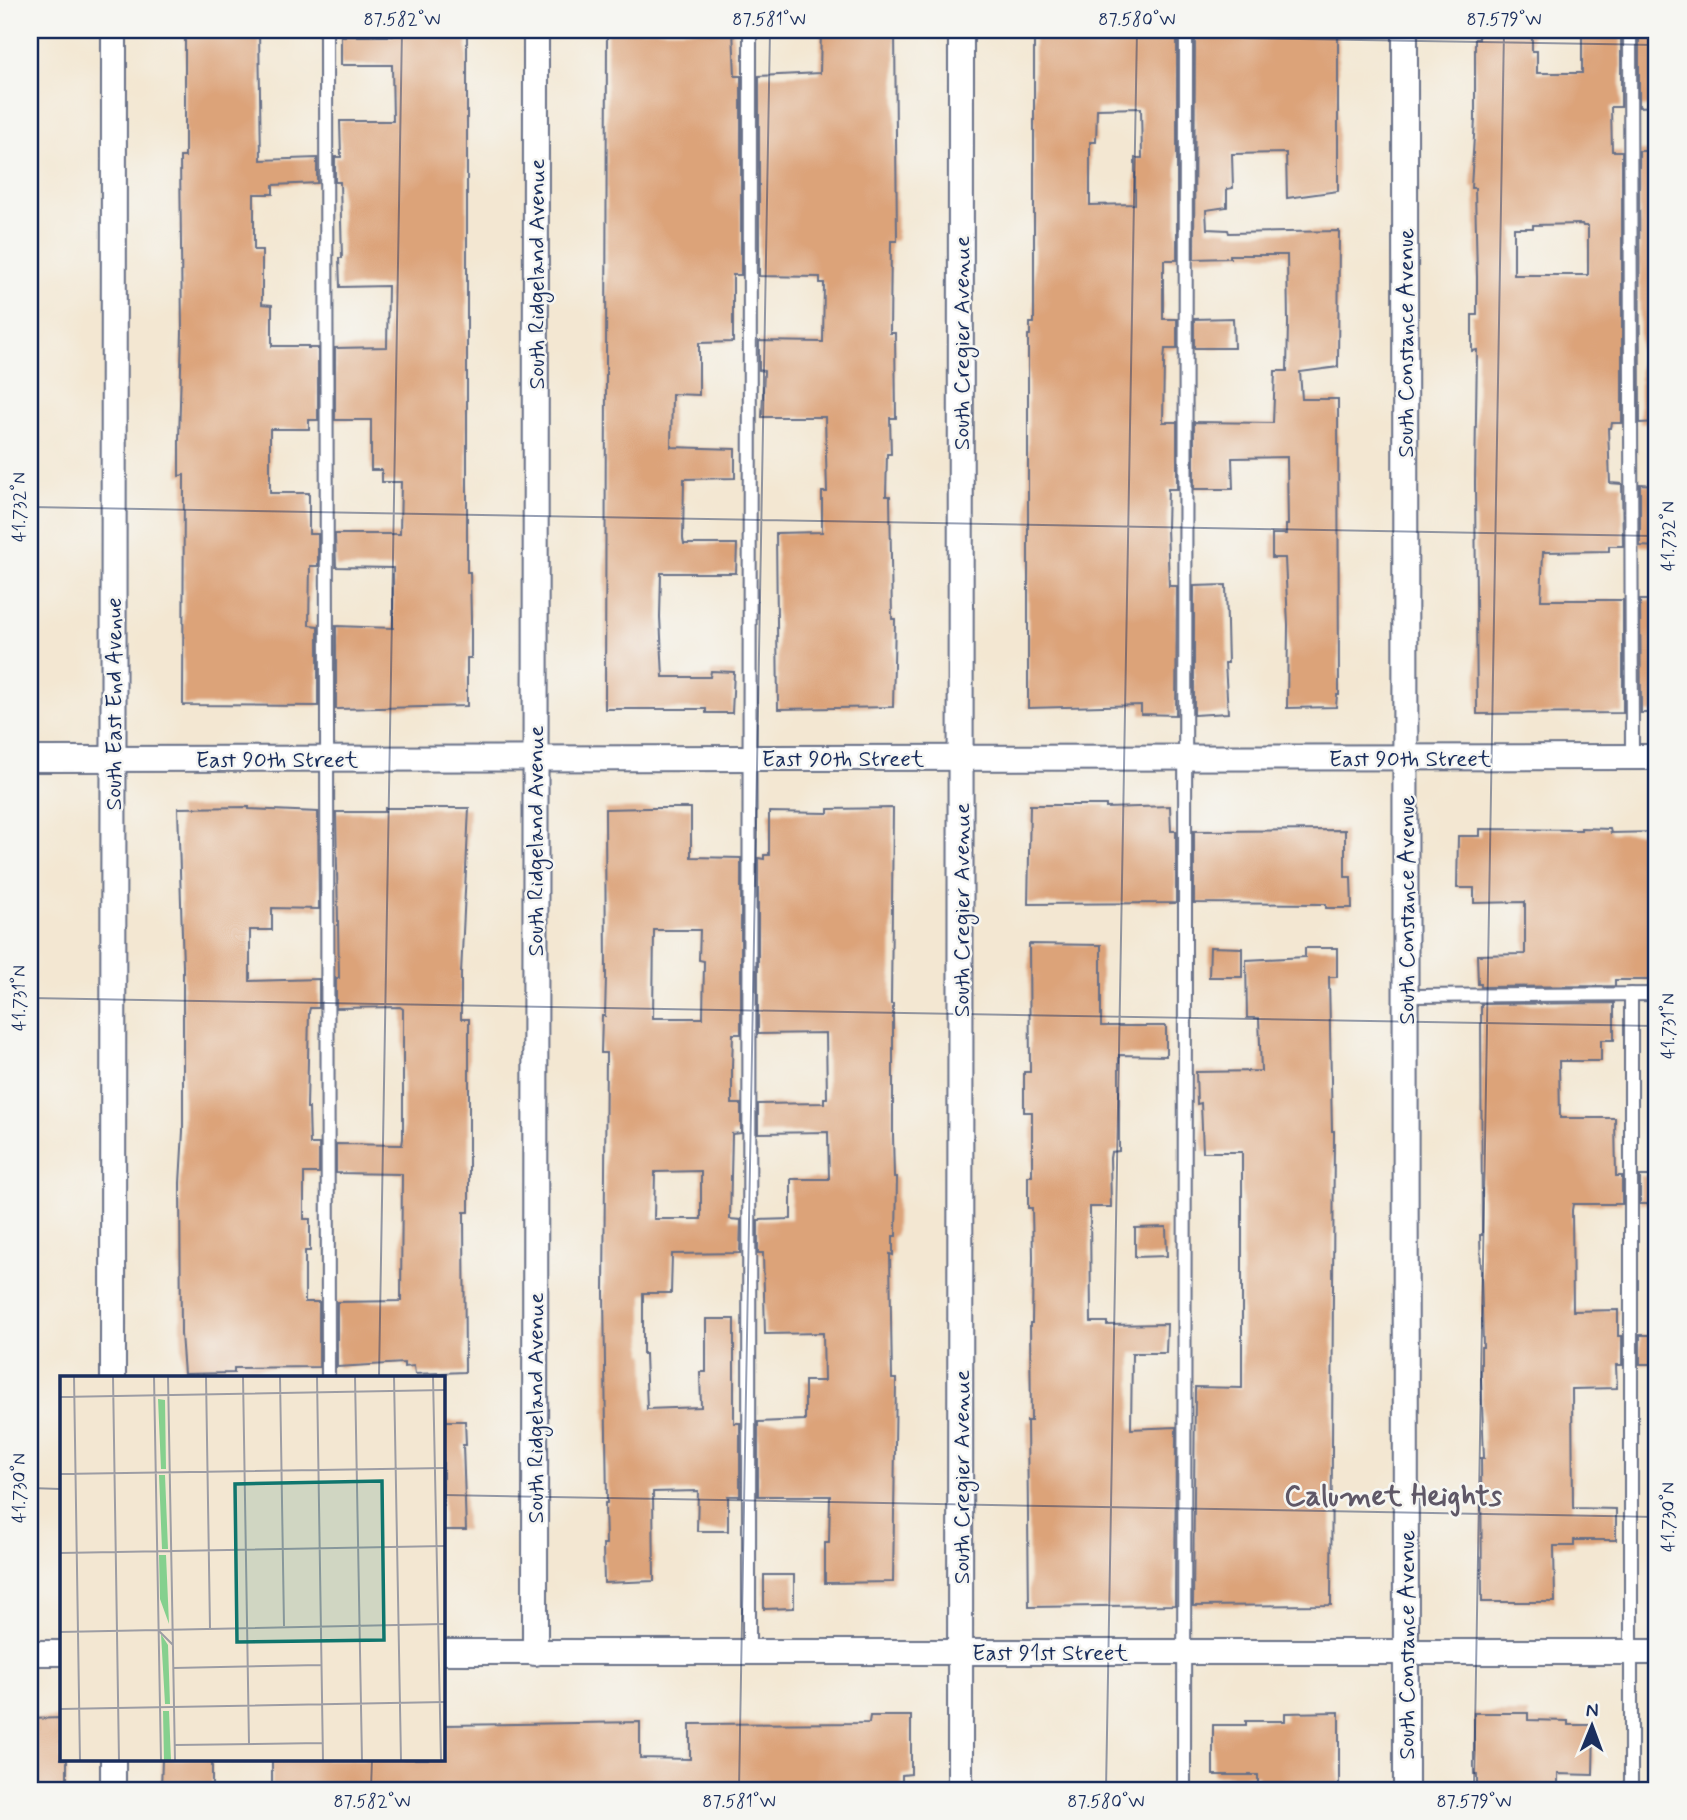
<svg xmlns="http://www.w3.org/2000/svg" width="1687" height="1820" font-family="Mynerve,sans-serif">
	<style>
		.building { fill: #dca379; fill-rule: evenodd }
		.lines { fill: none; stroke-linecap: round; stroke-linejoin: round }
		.lane-casing { stroke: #676f87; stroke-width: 16 }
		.street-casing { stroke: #676f87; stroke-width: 28 }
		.lane { stroke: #fff; stroke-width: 12 }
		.street { stroke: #fff; stroke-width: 24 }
		.ticks { fill: none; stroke: #1b2f5e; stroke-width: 2; stroke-opacity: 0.45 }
		.labels { text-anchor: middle; stroke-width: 5; stroke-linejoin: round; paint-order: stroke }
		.street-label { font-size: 23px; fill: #1b2f5e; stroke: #f6f6f2 }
		.district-label { font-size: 30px; font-weight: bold; fill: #5f5867; stroke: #f6f6f2 }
		.inset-road { fill: none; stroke: #9d9da4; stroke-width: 2 }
		.view { fill: #0f766e; fill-opacity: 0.15; stroke: #0f766e; stroke-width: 3.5 }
		.inset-edge { fill: none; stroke: #1b2f5e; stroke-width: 3.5 }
		.neatline { fill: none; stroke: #1b2f5e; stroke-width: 2.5 }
		.ticks-label { font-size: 18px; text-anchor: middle; fill: #1b2f5e }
	</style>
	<rect width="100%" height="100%" fill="#f6f6f2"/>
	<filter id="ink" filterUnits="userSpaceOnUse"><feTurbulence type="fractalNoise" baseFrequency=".0143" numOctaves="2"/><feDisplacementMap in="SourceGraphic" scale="14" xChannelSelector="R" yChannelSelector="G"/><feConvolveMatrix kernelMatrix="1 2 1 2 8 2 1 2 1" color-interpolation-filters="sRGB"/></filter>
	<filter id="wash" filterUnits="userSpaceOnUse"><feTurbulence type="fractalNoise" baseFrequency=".00686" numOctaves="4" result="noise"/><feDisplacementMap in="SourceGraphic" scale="28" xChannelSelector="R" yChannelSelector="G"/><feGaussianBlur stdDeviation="1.57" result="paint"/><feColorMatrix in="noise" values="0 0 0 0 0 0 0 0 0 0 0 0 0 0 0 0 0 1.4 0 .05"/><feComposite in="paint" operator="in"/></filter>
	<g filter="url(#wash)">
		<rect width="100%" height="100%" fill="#f3e7d2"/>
		<g id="blocks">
			<!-- building -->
			<g class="building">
				<polygon points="185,30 259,30 261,160 317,158 317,183 273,185 273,194 254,194 254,250 262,250 262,304 272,305 272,346 308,346 308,348 318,348 318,420 309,420 309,429 270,429 270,493 309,493 309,534 318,534 318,566 310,566 309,625 318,626 318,706 183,705 184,475 179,476 179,440 182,332 180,157 185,157"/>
				<polygon points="393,30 467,30 467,572 470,572 471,619 471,658 467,658 467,706 336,709 336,626 393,628 393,568 336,567 335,534 400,534 401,482 382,482 382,470 371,470 371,420 335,420 335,348 387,347 388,286 340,287 339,258 342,258 340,182 335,182 335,157 341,157 340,121 393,121 392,65 341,65 341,36 393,36"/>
				<polygon points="607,30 733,30 735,76 741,76 741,275 733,275 733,342 699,343 699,395 672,394 671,447 735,449 735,478 684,479 683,539 684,544 737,544 736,573 661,573 660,617 663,677 710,677 711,671 734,672 732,713 706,713 706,709 605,709"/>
				<polygon points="821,30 895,30 897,241 891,241 890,333 895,333 896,418 890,418 891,454 887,454 886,496 890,496 892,619 895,619 893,707 778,709 776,533 822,532 822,492 827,492 825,417 762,417 764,371 759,370 759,341 823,342 824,283 820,283 820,277 759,276 759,76 820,73"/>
				<polygon points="1195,30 1338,30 1338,191 1287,198 1286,153 1232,154 1233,188 1227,189 1227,207 1206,210 1207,229 1228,230 1229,233 1339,231 1338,367 1300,372 1302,399 1338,399 1339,695 1337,695 1336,707 1287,708 1288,625 1285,558 1272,558 1272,534 1286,534 1286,525 1288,525 1287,457 1232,458 1233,489 1194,489 1194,422 1273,423 1275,371 1287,371 1288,323 1287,255 1230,255 1230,258 1194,259"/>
				<path d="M1479 33H1532V51H1537V73H1582V33L1621 34V107H1611L1612 151H1622V423H1612L1611 428H1608L1610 483 1622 484 1623 546H1609V551L1543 552 1541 600H1623V713L1477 714 1475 483 1477 350 1472 351V315H1477V277L1475 188H1471L1475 119V39H1479ZM1582 224 1583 226H1588V275H1514V228H1533V225Z"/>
				<path d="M1040 34 1177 37V260H1164V271H1163V319H1177V349H1165L1164 361 1163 422H1177V489H1168L1167 527 1169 586H1177L1176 715 1141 714V705L1028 708V335H1030V323H1034V35ZM1141 108 1142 158H1135V204L1090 205V142H1096L1097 109Z"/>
				<polygon points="1639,34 1657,34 1657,106 1639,107"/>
				<polygon points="1639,151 1657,151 1657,422 1640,423"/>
				<polygon points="1233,318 1234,348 1194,348 1194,319"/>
				<polygon points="1640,484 1657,485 1657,547 1640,546"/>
				<polygon points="1226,585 1228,663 1225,663 1228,713 1194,715 1194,586"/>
				<polygon points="1640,600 1657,600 1657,713 1641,713"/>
				<polygon points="1030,805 1106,805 1106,808 1170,806 1171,831 1176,831 1176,903 1028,904"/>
				<polygon points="249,807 249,809 318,812 319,909 272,908 272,930 250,930 250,981 319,979 319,1008 310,1008 309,1012 307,1108 309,1108 310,1144 319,1144 319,1173 304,1173 304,1219 310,1219 310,1251 305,1251 305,1302 319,1302 319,1367 234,1368 234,1373 184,1374 181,1334 180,1183 183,1131 183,966 178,808"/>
				<polygon points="385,808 469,808 461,974 461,1019 469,1019 469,1212 464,1212 465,1372 415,1374 414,1366 404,1367 404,1363 337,1367 337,1302 401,1301 402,1174 336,1173 336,1144 402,1145 403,1139 403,1009 400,1007 336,1008 336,978 339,978 336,812 385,812"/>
				<path d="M648 808H691V857L741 858V1034H733L732 1067V1104H741V1133L732 1134 730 1219 741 1220 740 1253 672 1254 671 1293H643V1354H645L647 1409 701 1407 700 1372H706V1319H734V1423H740V1496H728V1531H697L698 1491 653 1492 654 1581 604 1583 603 1544H606L605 1503H607L604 1294 606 1053H601L602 1016H605L606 976 605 809ZM654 930H700L699 960 704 961 703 1018H653ZM701 1171V1219H654L655 1172Z"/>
				<polygon points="893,808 891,1004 893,1004 893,1134 894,1177 897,1177 896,1236 893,1236 893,1255 890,1254 892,1379 896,1379 893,1582 825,1583 825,1543 829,1543 830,1496 758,1496 758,1422 805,1420 805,1381 824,1381 823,1333 765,1334 763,1253 758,1253 758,1220 791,1219 791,1179 829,1179 828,1132 758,1133 758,1104 824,1103 824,1098 827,1098 826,1033 758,1034 758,858 764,859 764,855 769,855 769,812 828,813 828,809"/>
				<polygon points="1581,828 1610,829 1611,833 1657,832 1657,980 1615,980 1615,986 1481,987 1481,984 1478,984 1477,955 1525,954 1525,902 1474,903 1474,888 1457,888 1458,836 1480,836 1480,829 1581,830"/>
				<polygon points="1345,830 1345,877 1351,877 1352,908 1326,908 1326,904 1194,903 1194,831"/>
				<polygon points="1029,944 1101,945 1101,1026 1166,1026 1166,1056 1119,1055 1119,1151 1111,1152 1110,1158 1111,1207 1090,1207 1091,1322 1107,1322 1107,1325 1167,1324 1166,1353 1132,1353 1131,1429 1176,1427 1175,1605 1029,1607 1027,1421 1031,1421 1030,1323 1032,1323 1033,1257 1032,1208 1028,1208 1028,1176 1032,1176 1032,1112 1024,1112 1024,1072 1030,1072"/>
				<polygon points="1210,947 1242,948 1242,977 1209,977"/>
				<polygon points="1305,948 1337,948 1337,977 1329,977 1332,1131 1334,1131 1331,1605 1193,1606 1195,1387 1242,1388 1242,1152 1203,1152 1201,1103 1197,1104 1196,1072 1261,1071 1259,1018 1247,1018 1246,960 1305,957"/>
				<polygon points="1614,1003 1614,1040 1601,1040 1601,1061 1559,1061 1560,1118 1615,1118 1616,1176 1622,1176 1622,1204 1573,1204 1572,1210 1573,1311 1618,1310 1618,1336 1622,1336 1622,1365 1616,1365 1617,1388 1572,1389 1573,1508 1616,1509 1616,1540 1574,1540 1574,1546 1554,1546 1555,1602 1482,1602 1481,1458 1484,1458 1481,1378 1481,1347 1483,1347 1480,1235 1482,1235 1481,1004"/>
				<rect x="1640" y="1176" width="17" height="28"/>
				<polygon points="1166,1227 1167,1256 1135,1257 1135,1228"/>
				<rect x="1640" y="1335" width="17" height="29"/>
				<polygon points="443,1421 465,1421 466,1445 463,1445 466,1530 443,1530"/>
				<polygon points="764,1575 794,1575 794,1608 764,1609"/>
				<polygon points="1339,1712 1339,1790 1258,1790 1258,1775 1213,1775 1213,1725 1246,1725 1246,1721 1285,1721 1285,1713"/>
				<polygon points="1474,1713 1528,1713 1528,1720 1568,1721 1568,1725 1594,1725 1593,1775 1558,1774 1558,1790 1477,1790 1477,1774 1474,1774"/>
				<polygon points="870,1716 911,1716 911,1774 902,1775 902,1790 272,1790 272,1759 443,1759 445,1725 640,1722 640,1758 690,1759 690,1724 869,1723"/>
				<polygon points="61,1718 61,1759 67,1759 67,1790 30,1790 30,1719"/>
				<polygon points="162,1759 212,1759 212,1790 161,1790"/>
			</g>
		</g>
	</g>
	<g filter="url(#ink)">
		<use href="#blocks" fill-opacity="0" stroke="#676f87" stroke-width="2"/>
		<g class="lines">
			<defs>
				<g id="lane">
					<polyline points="326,30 328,1377"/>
					<polyline points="1630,30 1632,757"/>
					<polyline points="1631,994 1631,1790"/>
					<polyline points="1406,996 1657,994"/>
					<polyline points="749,1652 750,30"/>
					<polyline points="1184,1790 1186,30"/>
				</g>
				<g id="street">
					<polyline points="1405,30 1406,1790"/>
					<polyline points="30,759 1657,757"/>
					<polyline points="113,1377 114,30"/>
					<polyline points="443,1652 1657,1652"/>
					<polyline points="30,1653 61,1653"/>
					<polyline points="535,1653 536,30"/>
					<polyline points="113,1759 113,1790"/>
					<polyline points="960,1790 961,30"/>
				</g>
			</defs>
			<!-- lane casing -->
			<use href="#lane" class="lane-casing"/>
			<!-- street casing -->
			<use href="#street" class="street-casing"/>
			<!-- lane -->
			<use href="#lane" class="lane"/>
			<!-- street -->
			<use href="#street" class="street"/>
		</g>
	</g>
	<!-- ticks -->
	<path class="ticks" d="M770 30 1657 45M30 318 35 30M30 507 1657 536M30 998 1657 1026M379 1377 402 30M30 1488 61 1489M443 1495 1657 1517M371 1790 372 1759M739 1790 770 30M1106 1790 1137 30M1474 1790 1504 30"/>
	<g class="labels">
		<!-- street labels -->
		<g class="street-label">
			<text transform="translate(536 274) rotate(-90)" y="8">South Ridgeland Avenue</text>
			<text transform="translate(961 343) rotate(-90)" y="8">South Cregier Avenue</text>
			<text transform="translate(1405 343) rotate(-90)" y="8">South Constance Avenue</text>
			<text transform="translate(113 704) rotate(-90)" y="8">South East End Avenue</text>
			<text x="843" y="766">East 90th Street</text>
			<text x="1410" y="766">East 90th Street</text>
			<text x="277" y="767">East 90th Street</text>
			<text transform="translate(535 841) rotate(-90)" y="8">South Ridgeland Avenue</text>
			<text transform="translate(961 910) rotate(-90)" y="8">South Cregier Avenue</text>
			<text transform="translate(1406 910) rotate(-90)" y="8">South Constance Avenue</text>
			<text transform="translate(535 1408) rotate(-90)" y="8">South Ridgeland Avenue</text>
			<text transform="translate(961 1477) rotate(-90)" y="8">South Cregier Avenue</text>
			<text transform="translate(1406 1645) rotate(-90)" y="8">South Constance Avenue</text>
			<text x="1050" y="1660">East 91st Street</text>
		</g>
		<!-- district labels -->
		<g class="district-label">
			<text x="1393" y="1505">Calumet Heights</text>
		</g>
	</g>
	<!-- overview -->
	<g transform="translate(60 1376)">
		<rect width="385" height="385" fill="#f3e7d2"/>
		<path d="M98 23 105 24 106 93H101ZM99 99H105L108 173H102ZM99 179H106L109 248 100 223ZM101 258 108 269 110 328H105ZM103 335H109L111 385H104Z" fill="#85d08e"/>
		<path class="inset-road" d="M14 0 20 385M53 0 59 385M94 0 101 385M108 0 115 385M146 0 150 252M183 0 189 368M220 0 224 250M257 0 263 385M295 0 302 385M334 0 341 385M373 0 381 385M0 21 385 14M0 98 385 92M0 177 385 170M98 254 113 269M0 256 385 248M113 292 261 289M0 333 385 326M114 369 263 367"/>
		<path class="view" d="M322 105 324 264 177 266 175 108Z"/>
		<rect width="385" height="385" class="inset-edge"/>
	</g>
	<!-- margin -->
	<rect width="1687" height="1820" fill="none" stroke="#f6f6f2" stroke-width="77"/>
	<!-- north arrow -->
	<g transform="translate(1592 1726) rotate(1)" stroke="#f6f6f2" stroke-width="5" paint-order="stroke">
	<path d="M0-5L12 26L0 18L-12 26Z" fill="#1b2f5e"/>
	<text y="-10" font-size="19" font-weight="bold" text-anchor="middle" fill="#1b2f5e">N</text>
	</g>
	<rect x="38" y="38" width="1610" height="1744" class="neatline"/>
	<g class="ticks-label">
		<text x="402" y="25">87.582°W</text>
		<text x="769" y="25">87.581°W</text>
		<text x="1137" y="25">87.580°W</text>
		<text x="1504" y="25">87.579°W</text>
		<text transform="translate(19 507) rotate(-90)" y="6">41.732°N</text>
		<text transform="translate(1668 536) rotate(-90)" y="6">41.732°N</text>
		<text transform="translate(19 998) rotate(-90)" y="6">41.731°N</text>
		<text transform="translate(1668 1026) rotate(-90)" y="6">41.731°N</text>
		<text transform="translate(19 1488) rotate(-90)" y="6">41.730°N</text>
		<text transform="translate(1668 1517) rotate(-90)" y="6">41.730°N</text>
		<text x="372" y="1807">87.582°W</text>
		<text x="739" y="1807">87.581°W</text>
		<text x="1106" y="1807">87.580°W</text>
		<text x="1474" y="1807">87.579°W</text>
	</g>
</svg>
